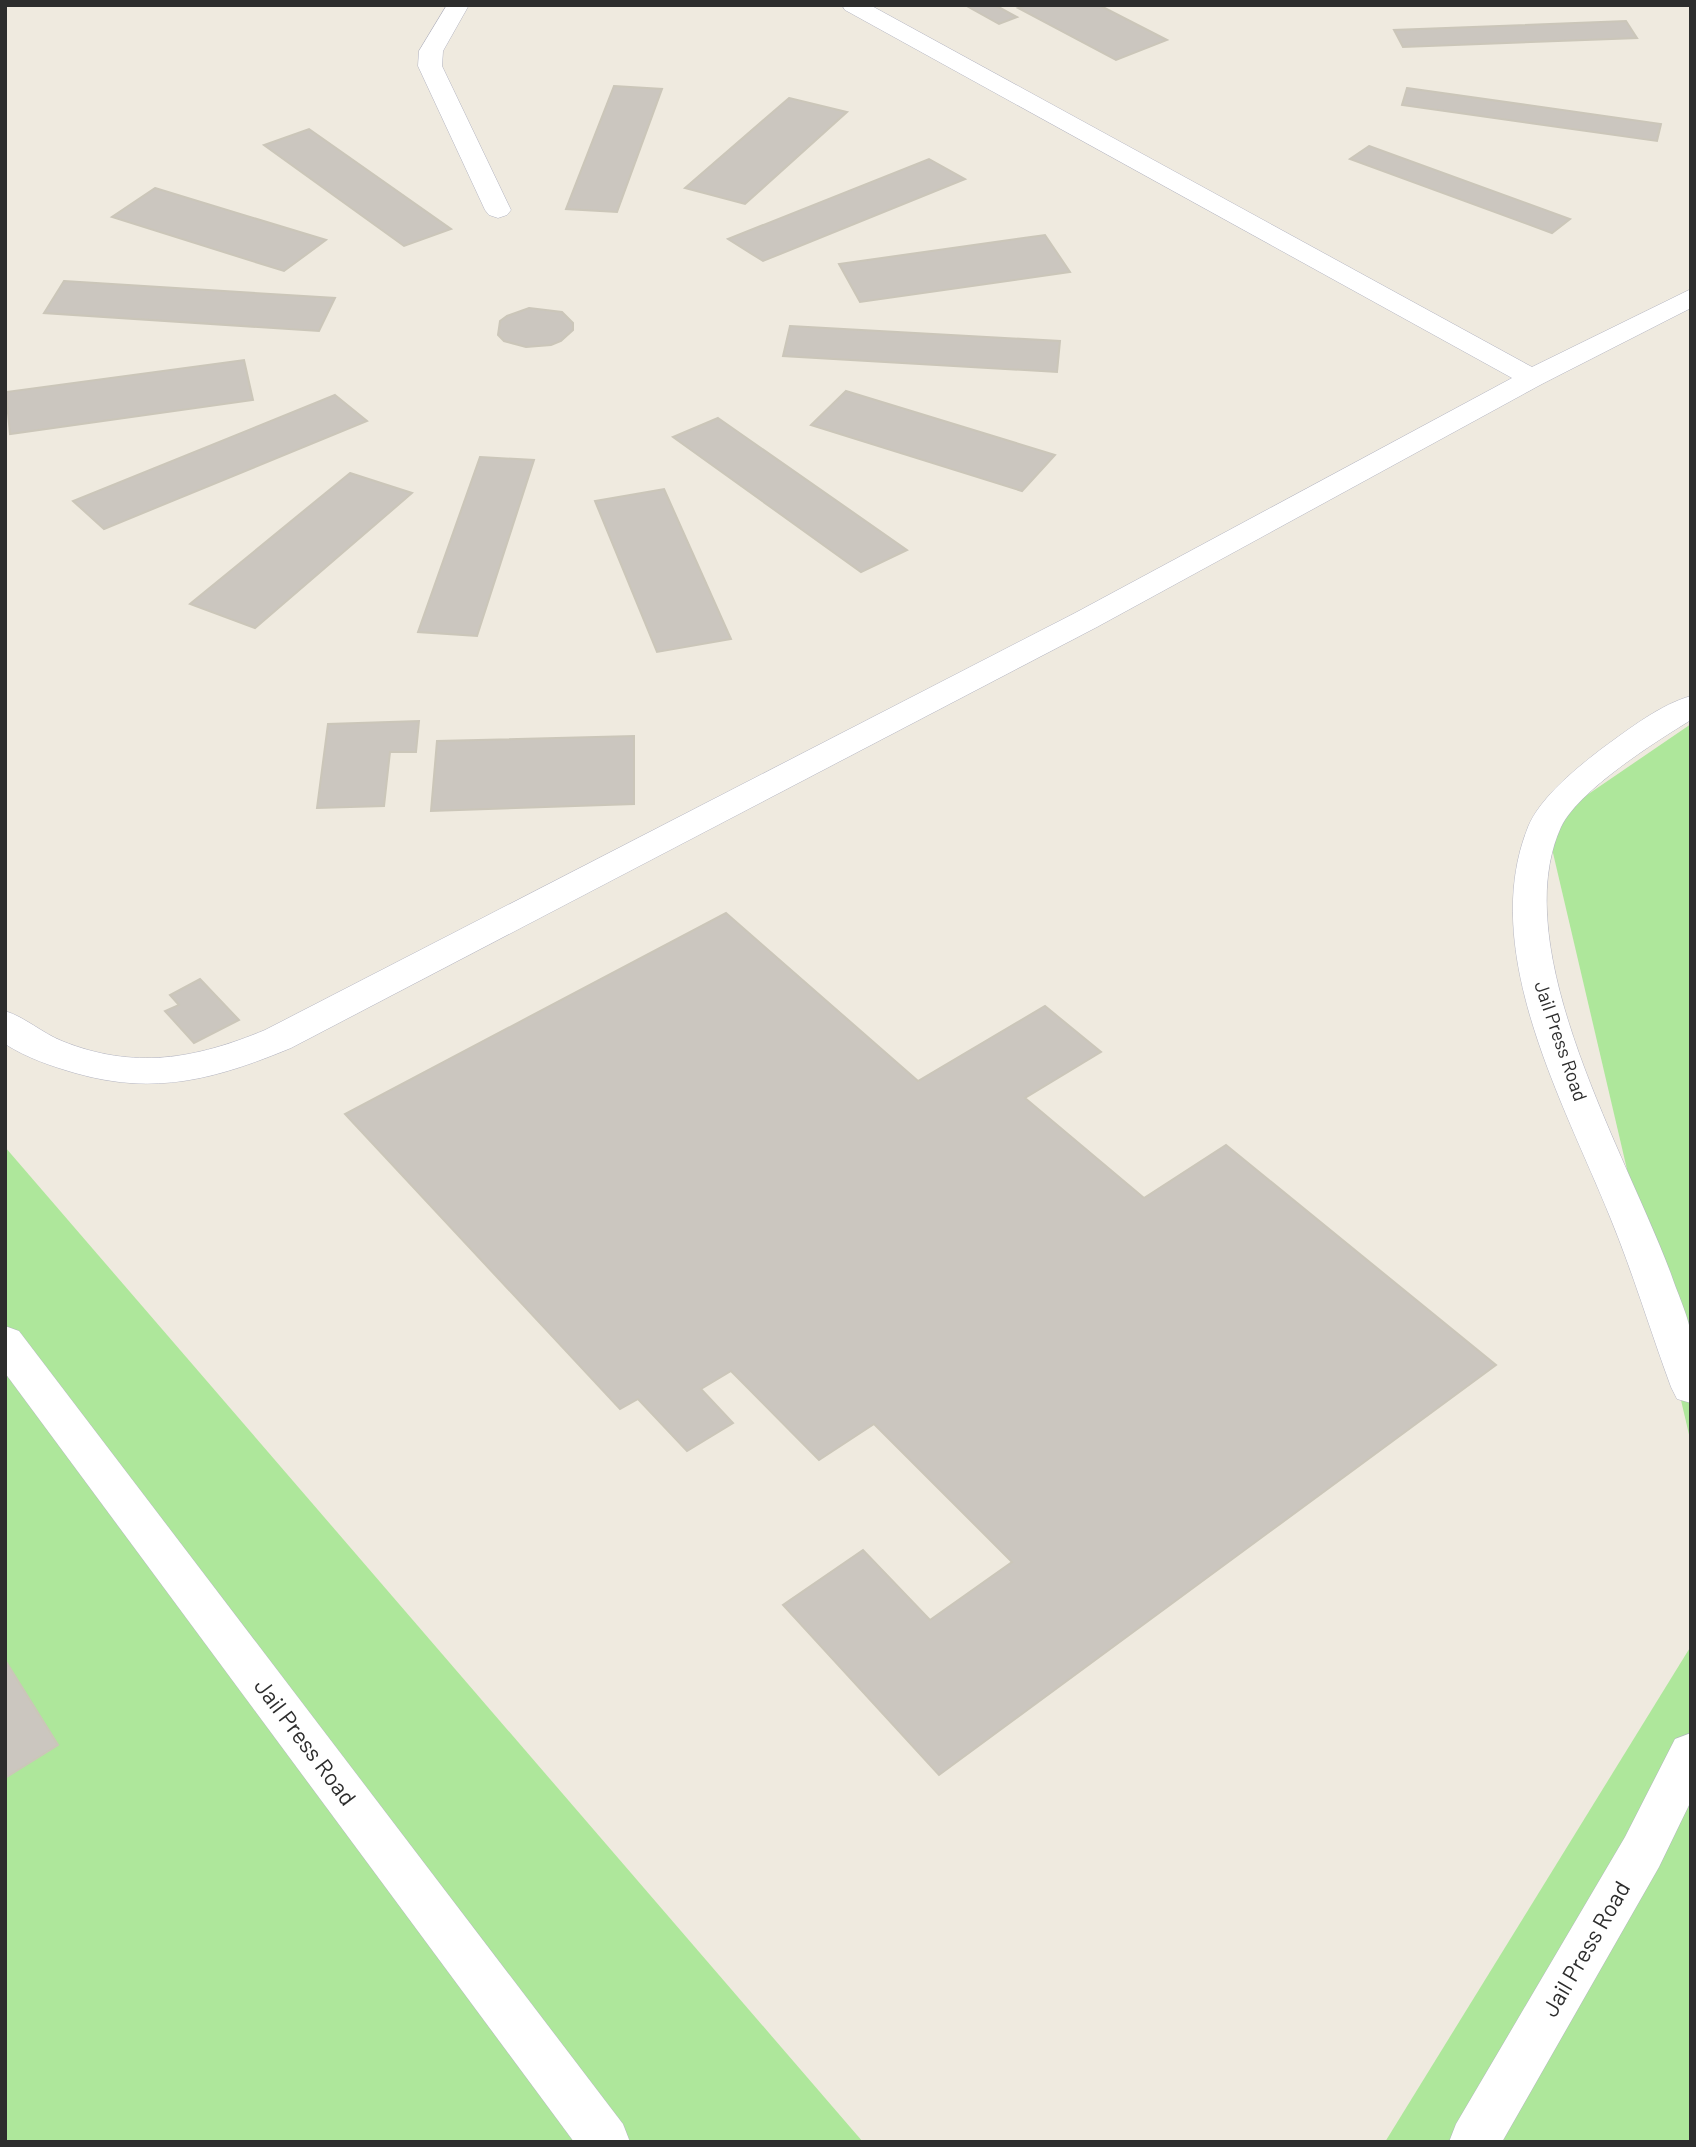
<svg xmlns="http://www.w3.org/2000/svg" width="1696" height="2147" font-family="Barlow,sans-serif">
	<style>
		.green { fill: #aee79b }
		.building { fill: #cbc6bf; stroke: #cbc6b9; stroke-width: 2 }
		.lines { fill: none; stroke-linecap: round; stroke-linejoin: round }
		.service-casing { stroke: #b3b4c1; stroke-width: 1 }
		.service { fill: #fff; fill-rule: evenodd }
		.labels { text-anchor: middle; stroke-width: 7; stroke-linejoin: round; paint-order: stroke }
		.street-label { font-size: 19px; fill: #2d2d2d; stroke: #fff }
		.near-street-label { font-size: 23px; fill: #2d2d2d; stroke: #fff }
	</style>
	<rect width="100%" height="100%" fill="#efeadf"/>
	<!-- green -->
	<g class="green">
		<polygon points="1691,724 1691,1443 1546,823"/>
		<polygon points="5,1147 863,2142 5,2142"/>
		<polygon points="1691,1646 1691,2142 1385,2142"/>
	</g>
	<!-- building -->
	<g class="building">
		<polygon points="965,5 995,5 1017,17 999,24"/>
		<polygon points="1026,5 1099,5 1167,40 1116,60 1018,8"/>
		<polygon points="1626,21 1637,38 1403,47 1394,30"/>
		<polygon points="614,86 662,89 617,212 566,209"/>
		<polygon points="1407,88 1661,124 1657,141 1402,105"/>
		<polygon points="789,98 847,112 745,204 685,188"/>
		<polygon points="309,129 451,229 404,246 264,145"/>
		<polygon points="1369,146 1570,219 1552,233 1350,159"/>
		<polygon points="929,159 965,179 763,261 728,239"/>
		<polygon points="155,188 326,240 284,271 112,217"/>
		<polygon points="1045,235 1070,272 860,302 839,264"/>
		<polygon points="64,281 335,298 319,331 44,313"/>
		<polygon points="529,308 562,312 573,323 573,330 561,341 551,345 526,347 504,341 498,335 500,321 507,316"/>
		<polygon points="790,326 1060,341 1057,372 783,356"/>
		<polygon points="244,360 253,400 10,434 6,392"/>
		<polygon points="846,391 1055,455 1022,491 811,425"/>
		<polygon points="335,395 367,421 104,529 73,501"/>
		<polygon points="718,418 907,550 861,572 673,437"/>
		<polygon points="480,457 534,460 477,636 418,632"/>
		<polygon points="350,473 412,493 255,628 190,604"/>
		<polygon points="664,489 731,639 657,652 595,501"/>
		<polygon points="419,721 416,752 390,752 384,806 317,808 328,724"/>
		<polygon points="634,736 634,804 431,811 437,741"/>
		<polygon points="726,913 918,1081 1045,1006 1101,1052 1025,1098 1144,1198 1226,1145 1496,1365 939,1775 783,1605 863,1550 930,1620 1012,1562 874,1424 819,1460 731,1371 701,1389 733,1423 687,1451 638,1399 620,1409 345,1114"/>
		<polygon points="200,979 239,1020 194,1043 165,1011 179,1005 170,995"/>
		<polygon points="5,1660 58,1745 5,1778"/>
	</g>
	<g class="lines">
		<defs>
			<g id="service">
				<polygon points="447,5 469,5 443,51 442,66 511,210 507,215 498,218 489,215 485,210 418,66 419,51"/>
				<path d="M842 5H870L1532 367 1691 289V308L1542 384 1097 627 291 1048C216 1079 155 1096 75 1073 51 1066 27 1058 5 1044V1011C25 1017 42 1033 62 1041 134 1070 195 1059 265 1030L1075 613 1512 378 845 10Z"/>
				<path d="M1691 696V720C1655 742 1579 790 1561 827 1505 950 1628 1157 1671 1274 1677 1292 1686 1311 1690 1329 1695 1352 1691 1380 1691 1403L1677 1399 1671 1387C1650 1330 1633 1273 1610 1217 1564 1103 1478 951 1528 827 1540 797 1579 766 1604 747 1629 729 1661 704 1691 696Z"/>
				<polygon points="5,1326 19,1331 623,2124 630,2142 574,2142 5,1373"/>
				<polygon points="1691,1733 1691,1801 1659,1867 1502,2142 1449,2142 1456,2124 1625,1837 1675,1739"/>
			</g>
		</defs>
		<!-- service casing -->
		<use href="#service" class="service-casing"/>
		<!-- service -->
		<use href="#service" class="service"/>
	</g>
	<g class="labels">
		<!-- street labels -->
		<g class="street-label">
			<text transform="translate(1561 1041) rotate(71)" y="7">Jail Press Road</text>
		</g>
		<!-- near-street labels -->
		<g class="near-street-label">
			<text transform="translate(305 1742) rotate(53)" y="8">Jail Press Road</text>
			<text transform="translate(1586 1949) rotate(-60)" y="8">Jail Press Road</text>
		</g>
	</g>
	<!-- border -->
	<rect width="1696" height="2147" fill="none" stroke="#2d2d2d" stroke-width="14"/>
</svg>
